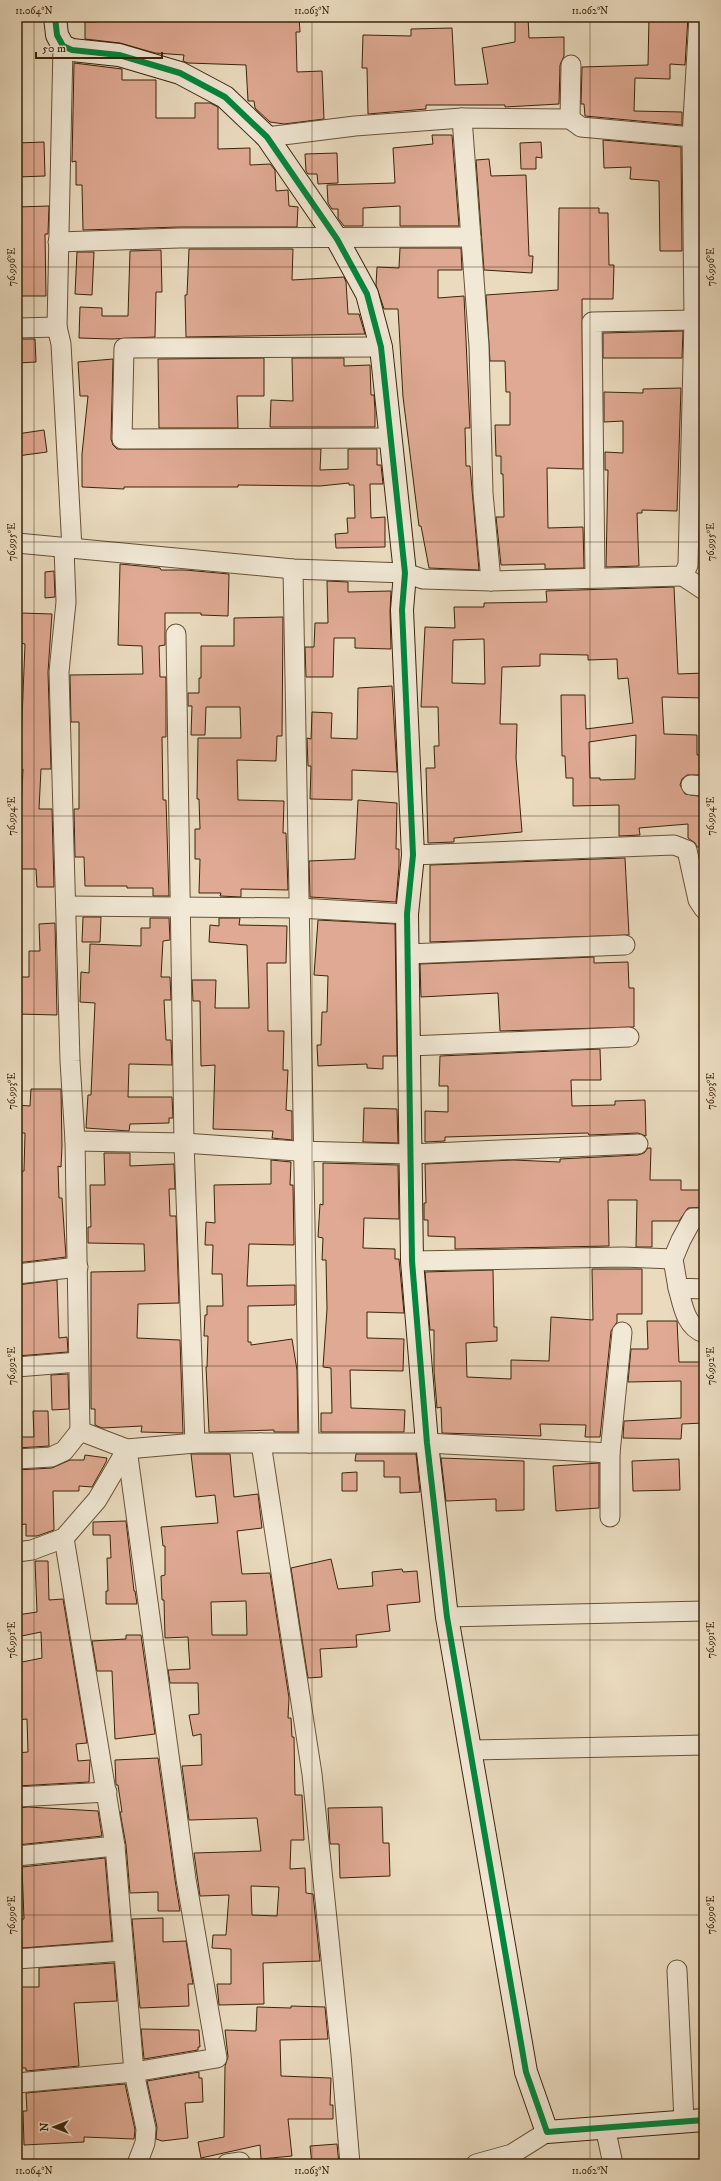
<svg xmlns="http://www.w3.org/2000/svg" width="721" height="2181" font-family="'IM FELL DW Pica',serif">
	<style>
		.building { fill: #dfa993; stroke: #3b2409; fill-rule: evenodd }
		.lines { fill: none; stroke-linecap: round; stroke-linejoin: round }
		.street-casing { stroke: #675236; stroke-width: 21 }
		.secondary-casing { stroke: #3b2409; stroke-width: 24 }
		.street { stroke: #f1e8d5; stroke-width: 19 }
		.secondary { stroke: #f1e8d5; stroke-width: 22 }
		.cycleway-casing { stroke: #f1e8d5; stroke-width: 8 }
		.cycleway { stroke: #00873e; stroke-width: 6 }
		.ticks { fill: none; stroke: #3b2409; stroke-width: 1; stroke-opacity: 0.45 }
		.neatline { fill: none; stroke: #3b2409; stroke-width: 1.5 }
		.ticks-label { font-size: 10px; text-anchor: middle; fill: #3b2409 }
	</style>
	<rect width="100%" height="100%" fill="#eadbbf"/>
	<filter id="stains"><feTurbulence type="fractalNoise" baseFrequency=".005" numOctaves="4"/><feColorMatrix values="0 0 0 0 .2 0 0 0 0 .09 0 0 0 0 .02 0 0 0 .5 -.17"/></filter>
	<radialGradient id="worn" r=".72"><stop offset=".6" stop-color="#630" stop-opacity="0"/><stop offset="1" stop-color="#630" stop-opacity=".3"/></radialGradient>
	<!-- building -->
	<g class="building">
		<polygon points="97,17 299,17 300,32 296,32 297,72 322,71 324,119 284,124 270,122 255,108 254,101 248,101 246,65 188,63 183,61 184,55 155,53 120,43 85,39 85,22 97,22"/>
		<polygon points="515,17 528,17 529,38 564,37 564,56 560,65 559,104 505,107 505,105 426,105 426,109 368,114 367,68 362,68 363,35 411,36 411,29 452,28 455,85 488,84 482,48 515,42"/>
		<polygon points="649,17 688,17 685,65 670,64 670,79 635,78 634,111 682,112 682,125 585,116 584,104 581,104 582,67 648,65"/>
		<polygon points="74,63 122,69 122,80 156,80 156,118 195,118 195,103 210,103 218,107 218,149 250,148 250,165 270,164 275,170 276,191 288,190 289,206 298,207 297,227 179,227 83,230 82,185 76,185 76,161 72,162"/>
		<polygon points="432,135 452,135 459,226 400,226 400,206 363,208 363,226 344,226 338,218 338,209 332,209 328,203 327,185 395,183 393,148 433,144"/>
		<polygon points="603,140 681,147 682,251 660,251 659,181 630,179 631,167 604,168"/>
		<polygon points="44,142 45,176 17,177 17,143"/>
		<polygon points="541,142 542,158 536,157 536,169 521,169 520,143"/>
		<polygon points="337,153 338,183 318,184 317,174 308,174 306,171 305,154"/>
		<polygon points="489,159 491,176 526,175 529,256 533,256 532,273 484,270 476,160"/>
		<polygon points="49,206 48,234 45,234 46,296 17,296 17,207"/>
		<polygon points="559,208 599,208 599,213 608,213 609,265 614,265 613,299 582,299 583,469 547,468 548,528 583,527 584,568 545,569 545,564 501,565 496,517 504,517 503,474 501,474 501,456 496,456 495,425 510,425 510,392 506,392 505,361 490,361 486,295 558,290"/>
		<polygon points="400,248 461,248 462,270 438,270 438,298 464,296 470,428 465,428 466,466 470,466 479,570 429,568 421,526 419,526 403,397 398,309 384,309 376,285 377,267 399,268"/>
		<polygon points="189,249 293,249 292,280 344,277 346,282 348,314 359,314 365,334 186,337 185,295 187,295"/>
		<polygon points="161,250 162,292 156,292 155,337 112,339 79,338 80,307 102,308 102,316 128,316 130,251"/>
		<polygon points="77,252 94,252 92,295 75,294"/>
		<polygon points="683,331 682,358 603,358 603,333"/>
		<polygon points="17,339 35,339 36,362 17,363"/>
		<polygon points="264,358 264,396 237,396 238,428 159,428 158,359"/>
		<polygon points="292,358 344,358 344,366 370,365 371,395 374,395 375,411 375,427 270,427 271,400 293,401"/>
		<polygon points="113,359 111,439 113,445 117,449 321,449 320,470 348,469 348,449 377,449 377,465 381,465 383,484 370,484 371,518 385,517 385,547 336,548 335,534 348,533 347,518 355,518 354,485 349,485 349,483 320,486 238,485 238,487 124,487 124,489 82,487 82,454 88,396 80,396 78,362"/>
		<polygon points="681,388 677,511 642,510 642,513 637,513 639,566 606,567 608,470 605,470 605,452 623,453 623,421 604,422 604,392 643,393 643,389"/>
		<polygon points="44,430 47,452 17,456 17,434"/>
		<polygon points="120,564 160,568 161,570 185,570 229,574 228,616 201,615 201,613 165,613 165,645 159,646 160,677 166,677 166,737 162,737 163,800 166,800 169,896 153,896 153,888 127,888 127,886 85,886 84,857 75,857 74,809 79,809 79,722 71,722 70,675 143,674 142,646 118,645"/>
		<polygon points="54,571 55,597 45,598 45,572"/>
		<polygon points="327,581 348,582 348,592 391,591 390,611 391,649 355,648 355,638 334,638 333,677 306,677 305,647 314,647 315,623 328,623"/>
		<path d="M674 587 678 674 704 673V698L662 697 664 734 697 735V755H704V775H687L682 779 680 785 685 794 704 797 703 847H697L695 843 688 838V824L639 828 640 835 619 836V805L573 806V778H566L565 756H562L561 695H585L586 729 633 723 628 678 618 679 617 659 588 660V655L540 654V666L502 667 500 724H517L516 758 522 832 454 838V842L428 843 426 768H435L434 746H439L438 707H421L425 627 455 628 454 607H484V603L547 602 546 591ZM484 639 485 684 452 683 453 640ZM636 735 635 779 600 780V778H590L589 742Z"/>
		<polygon points="21,613 52,614 48,672 51,769 41,769 39,809 52,809 54,887 37,887 36,869 18,869 23,769 20,769 25,644 20,643"/>
		<polygon points="283,617 282,736 277,736 276,761 237,760 238,800 284,801 283,833 286,833 288,890 241,889 241,897 220,896 221,893 199,893 200,859 195,859 195,829 200,829 199,799 197,799 198,738 241,738 240,707 206,707 205,735 191,735 192,706 188,706 188,693 199,693 199,678 201,678 201,646 234,646 234,618"/>
		<polygon points="392,686 397,772 352,770 352,800 310,799 311,766 308,766 307,738 311,739 312,712 332,713 331,738 357,739 358,688"/>
		<polygon points="358,800 397,803 396,849 399,849 399,866 396,902 310,897 309,861 355,859"/>
		<polygon points="625,858 629,935 430,942 430,865"/>
		<polygon points="83,917 101,917 100,942 82,942"/>
		<polygon points="150,918 169,918 170,940 163,941 161,977 170,977 171,1000 164,1000 166,1040 171,1040 172,1065 129,1064 128,1097 172,1097 173,1118 169,1118 169,1123 130,1124 129,1131 86,1128 88,1095 91,1095 95,1003 80,1002 81,972 89,973 90,944 141,946 141,928 150,928"/>
		<polygon points="219,918 240,918 239,925 287,926 286,963 267,963 268,1031 284,1031 283,1070 288,1070 286,1110 292,1111 292,1140 272,1138 273,1131 213,1129 215,1065 201,1066 200,1001 193,1001 192,980 216,980 215,1008 249,1008 247,945 209,942 210,925 219,926"/>
		<polygon points="318,920 395,924 397,1056 383,1056 383,1069 367,1068 367,1064 318,1066 317,1045 321,1045 322,1012 327,1012 328,976 314,975"/>
		<polygon points="55,923 57,1015 17,1014 17,977 29,977 29,951 40,951 39,924"/>
		<polygon points="594,957 594,963 628,962 629,988 634,988 634,1027 500,1031 498,993 421,997 420,964"/>
		<polygon points="600,1049 601,1080 571,1080 572,1106 615,1105 615,1101 645,1100 646,1136 638,1133 589,1135 588,1133 549,1134 445,1137 445,1141 425,1142 425,1111 448,1112 448,1086 439,1086 440,1056"/>
		<polygon points="31,1089 61,1089 62,1146 61,1167 58,1166 59,1198 62,1198 66,1257 17,1263 17,1229 21,1229 20,1171 24,1171 25,1133 17,1133 17,1105 30,1106"/>
		<polygon points="364,1108 397,1109 398,1143 363,1142"/>
		<polygon points="648,1148 651,1148 650,1180 681,1180 681,1190 704,1190 704,1207 688,1208 679,1221 652,1221 652,1247 636,1247 637,1200 608,1200 609,1246 455,1249 455,1237 428,1236 428,1220 424,1220 424,1203 426,1203 425,1164 513,1160 560,1162 560,1159 638,1155 644,1153"/>
		<polygon points="104,1153 130,1153 130,1166 174,1164 175,1189 169,1189 170,1216 176,1216 179,1303 138,1304 137,1338 180,1340 183,1433 141,1432 142,1426 102,1428 95,1425 95,1409 91,1409 91,1272 145,1271 144,1244 88,1243 88,1227 91,1227 90,1185 105,1185"/>
		<polygon points="271,1160 291,1162 290,1185 293,1185 294,1245 249,1244 247,1286 295,1285 295,1305 248,1306 248,1342 251,1342 251,1345 292,1339 297,1370 298,1432 274,1432 274,1430 209,1432 206,1367 207,1367 208,1336 204,1336 205,1315 207,1315 207,1306 223,1306 222,1274 212,1274 213,1245 205,1245 206,1222 215,1223 214,1185 271,1184"/>
		<polygon points="323,1163 398,1165 399,1219 364,1218 363,1248 395,1249 395,1259 399,1259 404,1313 367,1312 367,1338 404,1339 403,1371 350,1370 351,1408 405,1410 404,1432 321,1432 321,1413 332,1413 331,1368 323,1367 327,1309 326,1260 322,1260 323,1238 318,1237 320,1204 323,1205"/>
		<polygon points="592,1269 642,1269 642,1314 617,1314 617,1322 611,1331 600,1437 585,1437 586,1425 540,1424 541,1436 442,1433 441,1407 437,1408 434,1371 434,1330 430,1330 425,1272 493,1270 494,1327 497,1327 497,1341 466,1343 467,1377 511,1379 511,1360 549,1361 551,1317 593,1320"/>
		<polygon points="57,1280 59,1338 67,1337 68,1352 17,1356 17,1285"/>
		<polygon points="647,1321 677,1321 679,1362 704,1362 704,1423 682,1424 681,1439 623,1438 624,1421 681,1418 681,1381 628,1382 631,1349 648,1349"/>
		<polygon points="68,1374 69,1409 52,1410 51,1375"/>
		<polygon points="33,1411 48,1411 49,1446 17,1448 17,1437 34,1437"/>
		<path d="M191 1454H230L234 1497 258 1494 262 1528 237 1531 242 1574 270 1573 289 1698 288 1718H291L292 1737H294L295 1795H302L304 1840H291L290 1869 305 1868 306 1893 313 1894 320 1961 263 1963 264 2004 219 2005 217 1984H231V1949L212 1948 213 1935H226L229 1895 200 1896 194 1853 261 1851 257 1818 189 1820 182 1766 202 1765 201 1734 193 1736 189 1715 199 1714 198 1683H170L168 1670 190 1669 188 1637 165 1638 164 1600H162L161 1576 165 1575V1546H163L161 1527 218 1523 215 1495 196 1497ZM246 1601 247 1635H212L211 1602ZM251 1886 279 1887 277 1916 252 1915Z"/>
		<polygon points="356,1454 416,1454 420,1492 400,1493 400,1477 384,1477 384,1461 355,1461"/>
		<polygon points="85,1455 107,1458 106,1462 92,1487 79,1486 79,1491 53,1491 54,1530 37,1536 26,1536 26,1524 17,1525 17,1470 52,1468 70,1460 84,1460"/>
		<polygon points="441,1458 524,1461 524,1510 496,1511 496,1499 446,1501"/>
		<polygon points="679,1459 680,1490 633,1491 632,1461"/>
		<polygon points="599,1463 599,1508 556,1511 553,1466"/>
		<polygon points="357,1472 357,1491 342,1491 342,1473"/>
		<polygon points="126,1521 134,1591 135,1591 137,1604 106,1604 106,1591 108,1591 107,1558 111,1558 110,1535 93,1535 93,1522"/>
		<polygon points="331,1559 338,1589 373,1586 372,1572 402,1569 403,1572 417,1571 420,1602 387,1605 390,1631 356,1635 357,1647 320,1649 322,1677 308,1678 291,1568"/>
		<polygon points="35,1561 48,1561 49,1600 63,1599 87,1743 76,1744 78,1761 90,1760 89,1782 17,1786 17,1753 28,1752 27,1719 17,1720 17,1663 42,1658 41,1632 17,1637 17,1615 37,1612"/>
		<polygon points="126,1635 141,1635 155,1734 115,1739 112,1671 97,1671 92,1641 126,1639"/>
		<polygon points="158,1758 175,1880 180,1911 158,1911 158,1892 130,1893 126,1845 120,1812 122,1812 118,1785 116,1785 115,1760"/>
		<polygon points="28,1807 98,1811 102,1836 17,1845 18,1808"/>
		<polygon points="382,1807 383,1843 389,1843 390,1876 340,1878 339,1844 330,1844 328,1808"/>
		<polygon points="105,1858 112,1941 22,1948 21,1919 24,1919 22,1867"/>
		<polygon points="163,1918 163,1942 186,1941 193,1984 188,1984 189,2006 140,2008 132,1919"/>
		<polygon points="114,1963 117,2001 74,2003 79,2066 26,2071 26,2068 17,2068 17,2040 21,2040 19,1987 39,1987 39,1968"/>
		<polygon points="291,2006 325,2007 328,2039 280,2040 281,2076 331,2078 330,2105 333,2105 333,2119 288,2119 292,2156 261,2159 260,2145 201,2158 198,2142 224,2137 225,2066 228,2057 225,2030 256,2031 257,2007 291,2008"/>
		<polygon points="141,2029 199,2030 200,2047 198,2047 198,2050 144,2059"/>
		<polygon points="199,2072 199,2078 202,2078 203,2102 185,2103 188,2138 162,2141 156,2139 157,2127 147,2081"/>
		<polygon points="125,2084 135,2130 134,2139 84,2137 84,2142 24,2145 23,2111 27,2111 26,2093"/>
		<polygon points="337,2144 339,2164 312,2164 310,2146"/>
	</g>
	<g class="lines">
		<defs>
			<g id="street">
				<polyline points="462,118 479,346 483,493 491,581"/>
				<polyline points="570,119 571,65"/>
				<polyline points="267,137 355,126 462,118 570,119 581,127 692,137"/>
				<polyline points="58,242 179,238 471,237"/>
				<polyline points="57,327 63,46"/>
				<polyline points="17,328 57,327 61,344 72,549"/>
				<polyline points="381,347 124,348 122,439 391,438"/>
				<polyline points="17,543 293,569 405,573 423,579 491,581 683,576 688,565 694,320 692,137 699,17"/>
				<polyline points="64,548 66,602 59,672 70,1061 75,1141 80,1431"/>
				<polyline points="293,569 309,1443"/>
				<polyline points="683,576 704,590"/>
				<polyline points="595,577 592,322 694,320"/>
				<polyline points="176,634 184,1143 195,1443"/>
				<polyline points="691,785 704,786"/>
				<polyline points="413,855 674,845 687,850 698,900 704,909"/>
				<polyline points="66,906 298,908 407,914"/>
				<polyline points="407,954 625,945"/>
				<polyline points="409,1046 629,1037"/>
				<polyline points="75,1141 184,1143 297,1151 410,1154 638,1144"/>
				<polyline points="673,1259 678,1288 704,1289"/>
				<polyline points="412,1261 623,1257 673,1259 681,1240 693,1218 704,1218"/>
				<polyline points="17,1274 78,1267"/>
				<path d="M678 1288C683 1305 685 1326 704 1333"/>
				<polyline points="17,1367 78,1362"/>
				<polyline points="261,1443 312,1774 341,2055 350,2164"/>
				<polyline points="610,1453 610,1517"/>
				<polyline points="17,1459 51,1457 64,1451 80,1431 127,1449 186,1879 217,2058 134,2072 17,2083"/>
				<polyline points="64,1538 115,1846 134,2072 146,2129 145,2143 137,2164"/>
				<polyline points="17,1552 32,1550 64,1538 97,1500 127,1449 195,1443 427,1443 610,1453 622,1332"/>
				<polyline points="447,1617 704,1611"/>
				<polyline points="470,1750 704,1745"/>
				<polyline points="17,1797 107,1792"/>
				<polyline points="17,1856 115,1846"/>
				<polyline points="17,1959 123,1951"/>
				<polyline points="677,1970 684,2121"/>
				<polyline points="605,2127 613,2164"/>
				<polyline points="227,2164 240,2162 240,2164"/>
				<polyline points="476,2164 512,2154 547,2132"/>
			</g>
			<polyline id="secondary" points="55,17 57,35 63,46 72,50 119,55 180,73 225,97 267,137 337,239 367,294 381,347 405,573 402,610 413,855 407,914 412,1261 427,1443 447,1617 526,2072 547,2132 704,2120"/>
		</defs>
		<!-- street casing -->
		<use href="#street" class="street-casing"/>
		<!-- secondary casing -->
		<use href="#secondary" class="secondary-casing"/>
		<!-- street -->
		<use href="#street" class="street"/>
		<!-- secondary -->
		<use href="#secondary" class="secondary"/>
		<defs>
			<polyline id="cycleway" points="55,17 57,35 63,46 72,50 119,55 180,73 225,97 267,137 337,239 367,294 381,347 405,573 402,610 413,855 407,914 412,1261 427,1443 447,1617 526,2072 547,2132 704,2120"/>
		</defs>
		<!-- cycleway casing -->
		<use href="#cycleway" class="cycleway-casing"/>
		<!-- cycleway -->
		<use href="#cycleway" class="cycleway"/>
	</g>
	<!-- ticks -->
	<path class="ticks" d="M34 17V2164M312 17V2164M590 17V2164M17 267H704M17 542H704M17 816H704M17 1091H704M17 1366H704M17 1640H704M17 1915H704"/>
	<!-- margin -->
	<rect width="721" height="2181" fill="none" stroke="#eadbbf" stroke-width="44"/>
	<!-- north arrow -->
	<g transform="translate(54 2127) rotate(270)" stroke="#f1e8d5" stroke-width="3" paint-order="stroke">
	<path d="M0-3L7 15L0 10L-7 15Z" fill="#3b2409"/>
	<text y="-6" font-size="11" font-weight="bold" text-anchor="middle" fill="#3b2409">N</text>
	</g>
	<!-- scale -->
	<path d="M36 52v6h126v-6" fill="none" stroke="#3b2409" stroke-width="2"/>
	<text x="42" y="52" font-size="12" fill="#3b2409" stroke="#f1e8d5" stroke-width="3" paint-order="stroke">50 m</text>
	<rect x="22" y="22" width="677" height="2137" class="neatline"/>
	<g class="ticks-label">
		<text x="34" y="14">11.064°N</text>
		<text x="312" y="14">11.063°N</text>
		<text x="590" y="14">11.062°N</text>
		<text transform="translate(710 267) rotate(-90)" y="4">76.996°E</text>
		<text transform="translate(11 267) rotate(-90)" y="4">76.996°E</text>
		<text transform="translate(710 542) rotate(-90)" y="4">76.995°E</text>
		<text transform="translate(11 542) rotate(-90)" y="4">76.995°E</text>
		<text transform="translate(710 816) rotate(-90)" y="4">76.994°E</text>
		<text transform="translate(11 816) rotate(-90)" y="4">76.994°E</text>
		<text transform="translate(11 1091) rotate(-90)" y="4">76.993°E</text>
		<text transform="translate(710 1091) rotate(-90)" y="4">76.993°E</text>
		<text transform="translate(11 1366) rotate(-90)" y="4">76.992°E</text>
		<text transform="translate(710 1366) rotate(-90)" y="4">76.992°E</text>
		<text transform="translate(11 1640) rotate(-90)" y="4">76.991°E</text>
		<text transform="translate(710 1640) rotate(-90)" y="4">76.991°E</text>
		<text transform="translate(11 1915) rotate(-90)" y="4">76.990°E</text>
		<text transform="translate(710 1915) rotate(-90)" y="4">76.990°E</text>
		<text x="34" y="2174">11.064°N</text>
		<text x="312" y="2174">11.063°N</text>
		<text x="590" y="2174">11.062°N</text>
	</g>
	<rect width="100%" height="100%" filter="url(#stains)"/>
	<rect width="100%" height="100%" fill="url(#worn)"/>
</svg>
